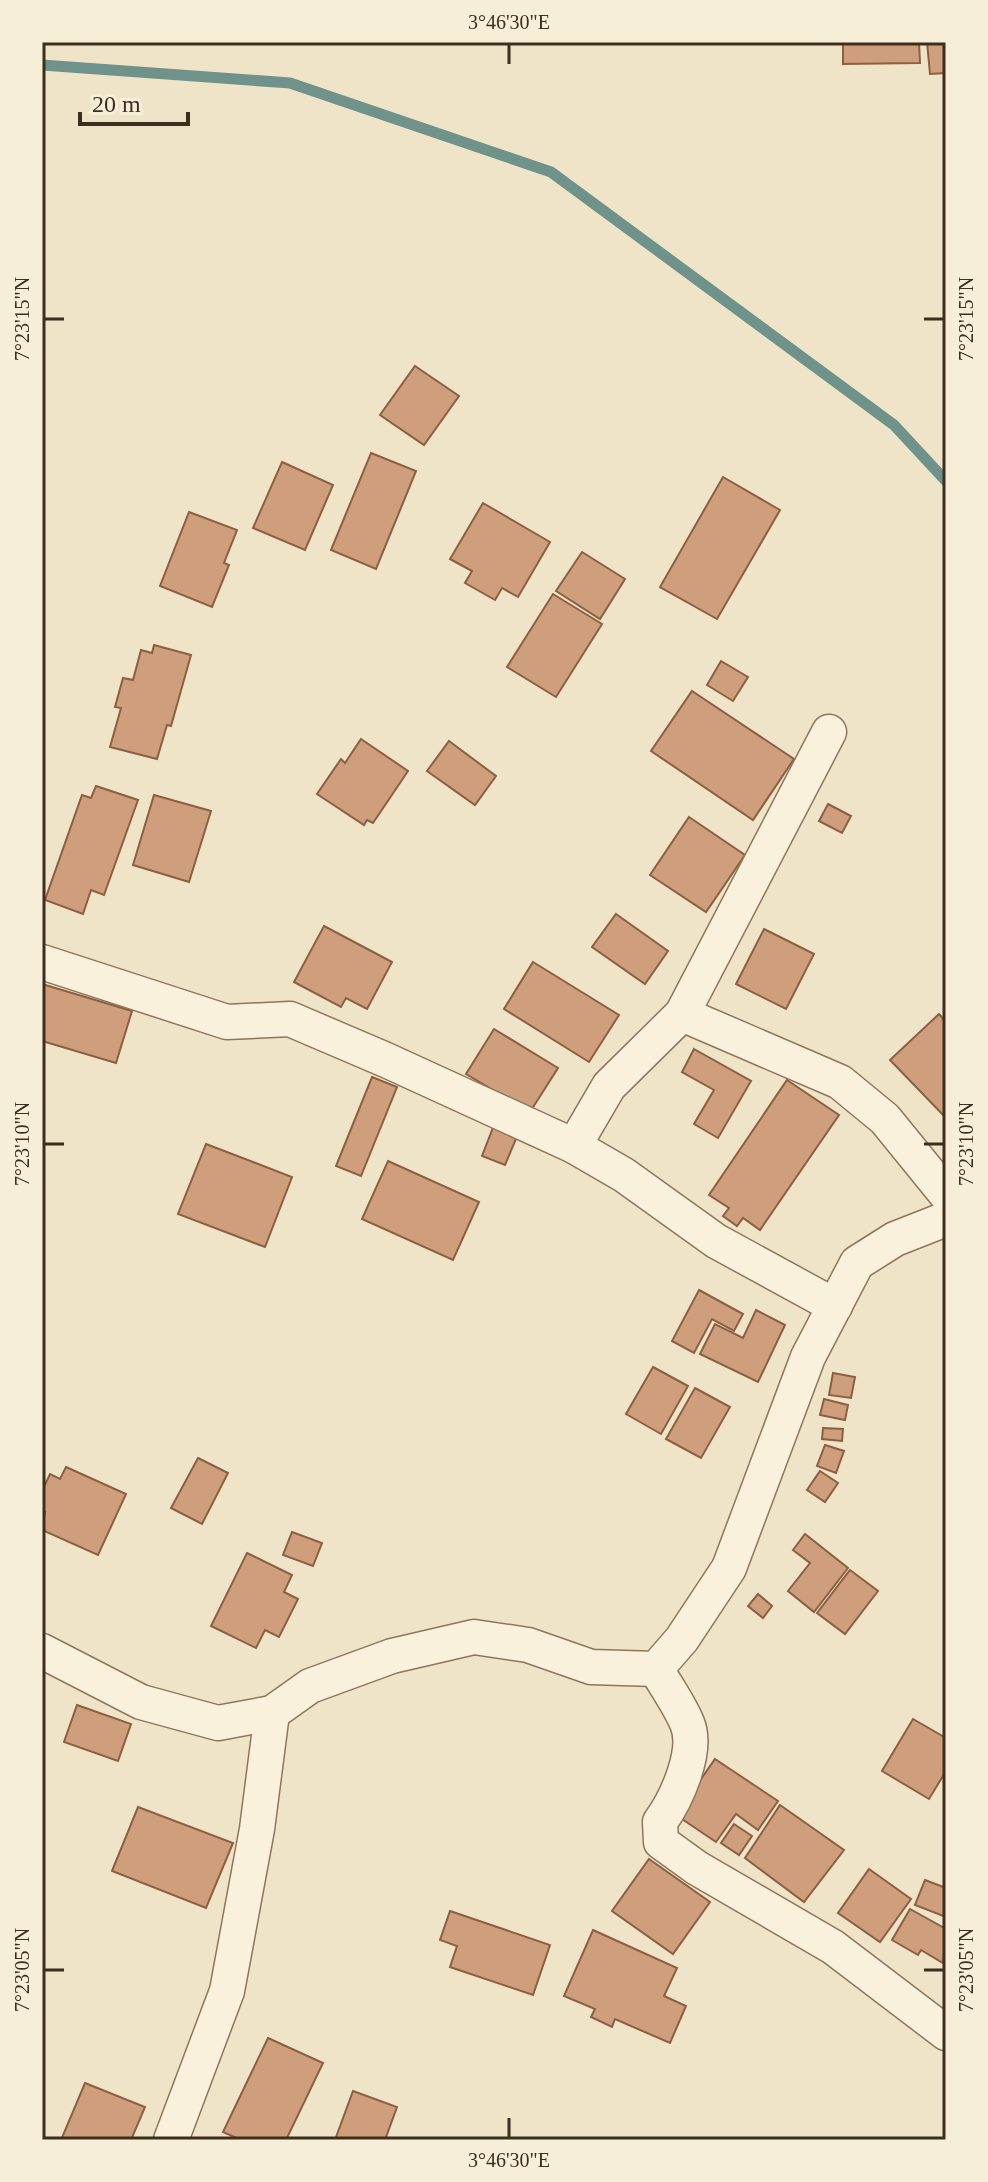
<svg xmlns="http://www.w3.org/2000/svg" width="988" height="2182" font-family="'Times New Roman',serif">
	<style>
		.lines { fill: none; stroke-linecap: round; stroke-linejoin: round }
		.stream { stroke: #6f938a; stroke-width: 11 }
		.building { fill: #cf9f7d; stroke: #8d5f41; stroke-width: 2 }
		.minor-casing { stroke: #8d765c; stroke-width: 37 }
		.minor { stroke: #faf1dc; stroke-width: 34 }
		.ticks { fill: none; stroke: #3d2e20; stroke-width: 3 }
		.neatline { fill: none; stroke: #3d2e20; stroke-width: 3 }
		.ticks-label { font-size: 20px; text-anchor: middle; fill: #3d2e20 }
	</style>
	<rect width="100%" height="100%" fill="#f0e4c8"/>
	<g class="lines">
		<!-- stream -->
		<polyline class="stream" points="42,65 290,83 551,172 894,425 946,481"/>
	</g>
	<!-- building -->
	<g class="building">
		<polygon points="843,42 919,42 920,63 843,64"/>
		<polygon points="927,42 946,42 946,73 930,74"/>
		<polygon points="415,366 459,396 424,445 380,415"/>
		<polygon points="371,453 416,471 376,569 331,550"/>
		<polygon points="282,462 333,485 305,550 253,528"/>
		<polygon points="723,477 780,510 717,619 660,587"/>
		<polygon points="483,503 550,542 518,597 502,588 495,600 465,583 472,571 450,559"/>
		<polygon points="189,512 237,530 224,563 229,565 212,607 160,586"/>
		<polygon points="582,552 625,579 600,619 556,591"/>
		<polygon points="553,594 602,624 556,697 507,667"/>
		<polygon points="154,645 191,655 171,726 167,725 157,759 110,747 121,708 115,707 123,678 133,680 141,650 152,653"/>
		<polygon points="721,661 748,677 733,701 707,685"/>
		<polygon points="692,691 794,759 753,820 651,751"/>
		<polygon points="361,739 408,771 373,823 367,820 364,825 317,794 341,759 345,763"/>
		<polygon points="449,741 496,776 475,805 427,771"/>
		<polygon points="96,786 138,800 104,895 91,890 83,914 45,900 82,795 91,798"/>
		<polygon points="154,795 211,811 189,882 133,865"/>
		<polygon points="828,804 851,816 842,833 819,821"/>
		<polygon points="689,817 745,855 706,912 650,875"/>
		<polygon points="616,914 668,951 645,984 592,947"/>
		<polygon points="324,926 392,962 367,1009 346,998 341,1007 294,982"/>
		<polygon points="764,929 814,954 786,1009 736,984"/>
		<polygon points="533,962 619,1015 589,1062 504,1009"/>
		<polygon points="42,984 132,1011 116,1063 42,1041"/>
		<polygon points="939,1014 946,1022 946,1118 890,1060"/>
		<polygon points="494,1029 558,1068 530,1112 466,1074"/>
		<polygon points="694,1049 751,1081 718,1138 694,1124 714,1090 682,1072"/>
		<polygon points="372,1077 397,1087 361,1176 336,1166"/>
		<polygon points="787,1080 839,1115 760,1230 743,1218 737,1226 723,1216 729,1208 709,1195"/>
		<polygon points="494,1125 518,1134 505,1165 482,1156"/>
		<polygon points="206,1144 292,1177 265,1247 178,1214"/>
		<polygon points="388,1161 479,1202 453,1260 362,1219"/>
		<polygon points="699,1290 743,1314 734,1331 712,1319 694,1353 672,1341"/>
		<polygon points="756,1310 785,1325 758,1382 700,1354 715,1324 743,1338"/>
		<polygon points="653,1367 688,1386 661,1434 626,1414"/>
		<polygon points="833,1373 855,1377 851,1398 829,1395"/>
		<polygon points="695,1388 730,1407 701,1458 666,1439"/>
		<polygon points="824,1399 848,1405 845,1420 820,1415"/>
		<polygon points="823,1428 843,1429 842,1441 822,1439"/>
		<polygon points="825,1445 844,1451 836,1473 817,1466"/>
		<polygon points="198,1458 228,1473 202,1524 171,1508"/>
		<polygon points="66,1467 126,1494 98,1555 42,1530 45,1512 42,1510 42,1491 50,1474 60,1479"/>
		<polygon points="820,1471 838,1483 825,1502 807,1490"/>
		<polygon points="292,1532 322,1543 313,1566 283,1555"/>
		<polygon points="805,1534 848,1568 814,1612 788,1591 810,1563 793,1550"/>
		<polygon points="247,1553 292,1575 284,1592 298,1599 279,1637 265,1630 256,1648 211,1626"/>
		<polygon points="850,1570 878,1591 845,1634 817,1613"/>
		<polygon points="758,1594 772,1606 763,1618 748,1606"/>
		<polygon points="77,1705 131,1724 118,1761 64,1742"/>
		<polygon points="913,1719 946,1738 946,1771 929,1799 882,1771"/>
		<polygon points="715,1759 778,1801 758,1830 736,1814 716,1842 676,1815"/>
		<polygon points="780,1805 844,1850 804,1902 745,1858"/>
		<polygon points="138,1807 233,1843 206,1908 112,1871"/>
		<polygon points="734,1824 752,1836 739,1855 721,1843"/>
		<polygon points="649,1859 710,1902 673,1954 612,1911"/>
		<polygon points="869,1869 911,1899 880,1942 838,1913"/>
		<polygon points="925,1880 946,1888 946,1917 915,1905"/>
		<polygon points="910,1909 946,1929 943,1963 921,1950 918,1955 892,1940"/>
		<polygon points="450,1911 550,1945 533,1995 450,1967 457,1946 440,1940"/>
		<polygon points="593,1930 677,1968 664,1996 686,2006 670,2043 615,2019 612,2027 591,2017 595,2009 564,1996"/>
		<polygon points="268,2038 323,2063 286,2140 241,2140 223,2132"/>
		<polygon points="85,2083 145,2107 131,2140 61,2140"/>
		<polygon points="353,2091 397,2107 385,2140 335,2140"/>
	</g>
	<g class="lines">
		<defs>
			<g id="minor">
				<polyline points="829,732 682,1014 840,1082 885,1119 946,1194"/>
				<polyline points="42,962 227,1022 290,1019 386,1060 574,1146 624,1175 716,1241 835,1306"/>
				<polyline points="574,1146 609,1086 682,1014"/>
				<polyline points="42,1651 141,1702 218,1723 272,1713 310,1686 392,1656 474,1637 528,1645 591,1667 656,1669 682,1639 729,1568 808,1357 857,1263 895,1239 946,1219"/>
				<path d="M656 1669C666 1686 679 1704 687 1723 699 1751 676 1800 660 1822L661 1842 697 1868 833 1947 946 2033"/>
				<polyline points="171,2140 227,1991 257,1829 272,1713"/>
			</g>
		</defs>
		<!-- minor casing -->
		<use href="#minor" class="minor-casing"/>
		<!-- minor -->
		<use href="#minor" class="minor"/>
	</g>
	<!-- ticks -->
	<path class="ticks" d="M509 44V64M44 319H64M924 319H944M44 1144H64M924 1144H944M44 1970H64M924 1970H944M509 2118V2138"/>
	<!-- border -->
	<rect width="988" height="2182" fill="none" stroke="#f7eed8" stroke-width="88"/>
	<!-- scale -->
	<path d="M80 112v12h108v-12" fill="none" stroke="#3d2e20" stroke-width="4"/>
	<text x="92" y="112" font-size="24" fill="#3d2e20" stroke="#f7eed8" stroke-width="6" paint-order="stroke">20 m</text>
	<rect x="44" y="44" width="900" height="2094" class="neatline"/>
	<g class="ticks-label">
		<text x="509" y="29">3°46'30"E</text>
		<text transform="translate(22 319) rotate(-90)" y="7">7°23'15"N</text>
		<text transform="translate(966 319) rotate(-90)" y="7">7°23'15"N</text>
		<text transform="translate(22 1144) rotate(-90)" y="7">7°23'10"N</text>
		<text transform="translate(966 1144) rotate(-90)" y="7">7°23'10"N</text>
		<text transform="translate(22 1970) rotate(-90)" y="7">7°23'05"N</text>
		<text transform="translate(966 1970) rotate(-90)" y="7">7°23'05"N</text>
		<text x="509" y="2167">3°46'30"E</text>
	</g>
</svg>
